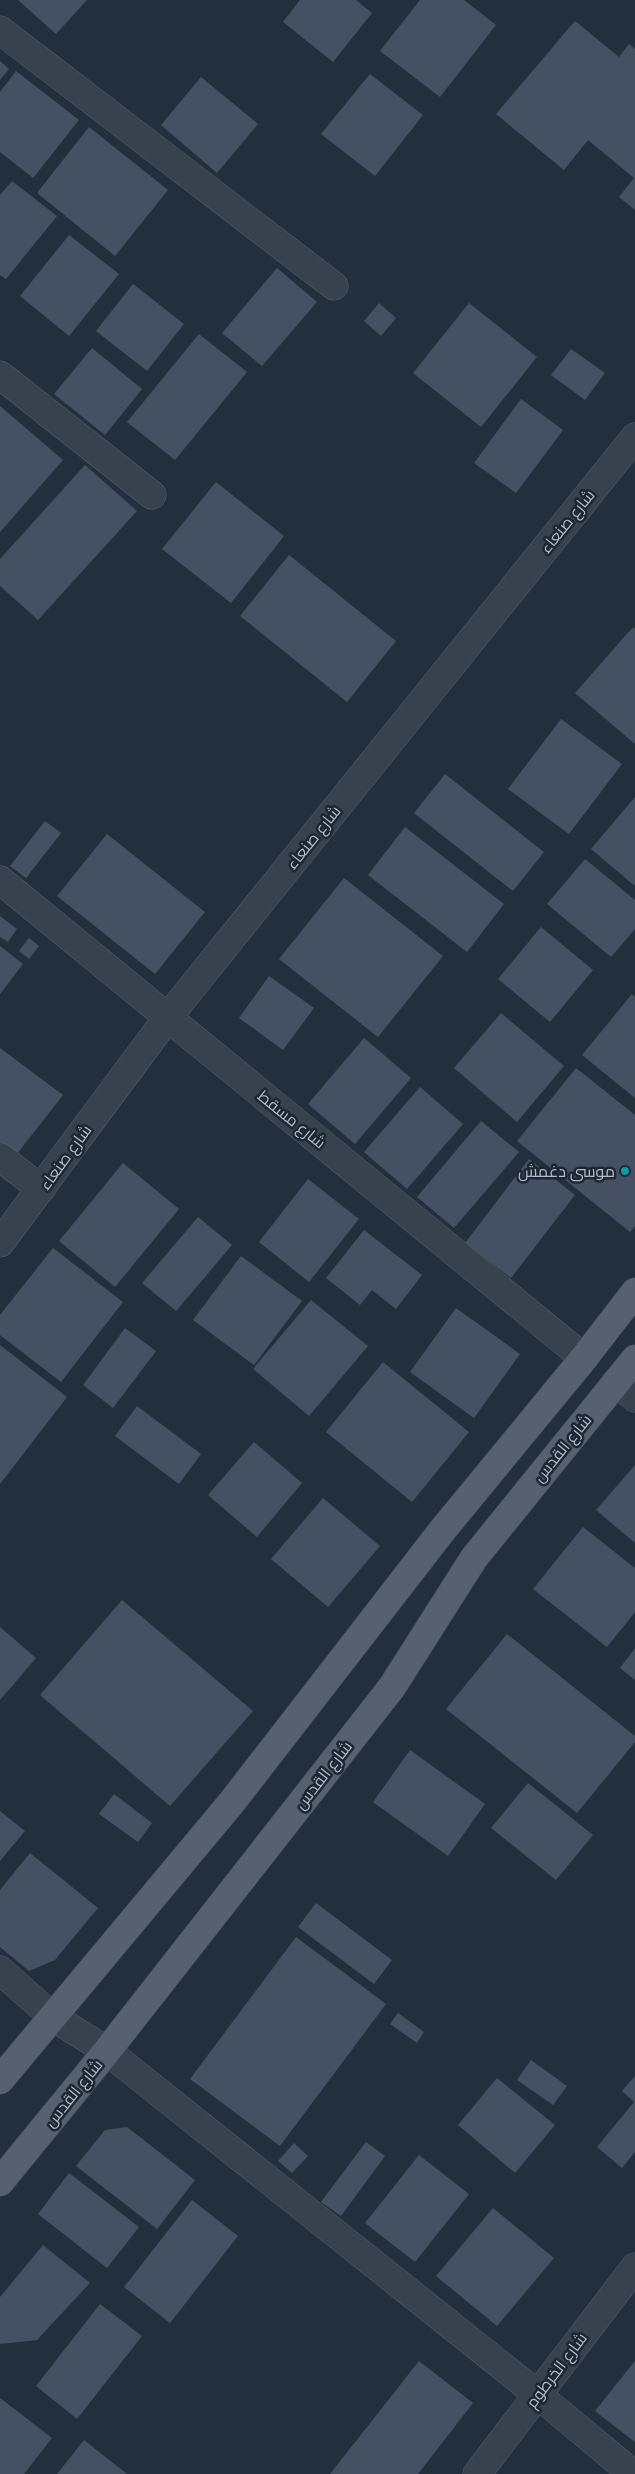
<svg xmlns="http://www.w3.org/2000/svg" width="635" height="2474" font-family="'IBM Plex Sans',Cairo,sans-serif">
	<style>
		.building { fill: #455162 }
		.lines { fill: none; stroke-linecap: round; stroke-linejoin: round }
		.minor-casing { stroke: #565f6c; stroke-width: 29 }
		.major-casing { stroke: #414a57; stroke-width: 29 }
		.minor { stroke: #38414e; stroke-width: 28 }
		.major { stroke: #56606e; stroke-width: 28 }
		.culture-dot { fill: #0f9aa8; stroke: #1d2633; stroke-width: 2 }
		.labels { text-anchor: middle; stroke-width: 5; stroke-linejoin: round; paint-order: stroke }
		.street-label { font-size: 16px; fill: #b4bcc9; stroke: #1d2633 }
		.poi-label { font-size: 16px; fill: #b4bcc9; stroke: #1d2633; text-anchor: end }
	</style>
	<rect width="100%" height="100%" fill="#242f3e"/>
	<!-- building -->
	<g class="building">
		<polygon points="18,0 87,0 56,34"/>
		<polygon points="300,0 356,0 372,13 333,62 283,22"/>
		<polygon points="420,0 464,0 496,25 440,97 380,51"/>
		<polygon points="575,21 619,57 629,44 635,49 635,210 619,197 634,178 588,140 564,170 496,114"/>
		<polygon points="0,61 9,69 0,80"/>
		<polygon points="16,71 79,120 33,178 0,152 0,92"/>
		<polygon points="370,74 423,115 375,176 321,134"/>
		<polygon points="201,77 258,124 217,173 161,125"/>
		<polygon points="89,127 168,190 115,256 37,193"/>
		<polygon points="12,181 57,216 6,279 0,275 0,195"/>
		<polygon points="69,235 119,274 69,336 20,296"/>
		<polygon points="277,268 317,302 262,366 222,333"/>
		<polygon points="133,284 184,324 147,371 96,331"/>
		<polygon points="379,303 396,318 381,336 364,321"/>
		<polygon points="469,303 537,357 481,427 413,373"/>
		<polygon points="199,334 247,372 175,460 127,422"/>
		<polygon points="92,348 142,389 105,435 54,394"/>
		<polygon points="571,349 605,373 585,400 551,375"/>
		<polygon points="521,399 563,430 516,493 474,463"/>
		<polygon points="0,406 63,460 0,532"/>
		<polygon points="85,465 137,511 38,620 0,586 0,559"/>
		<polygon points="216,482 284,536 231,603 162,549"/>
		<polygon points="289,555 396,641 347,702 240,616"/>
		<polygon points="633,627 635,629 635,744 575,693"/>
		<polygon points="561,719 622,764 569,834 508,789"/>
		<polygon points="445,774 544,852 513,891 414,813"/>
		<polygon points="635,797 635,886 591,849"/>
		<polygon points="45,821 61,833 26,878 10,866"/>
		<polygon points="405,827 504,904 467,952 368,875"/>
		<polygon points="107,834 205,912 155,974 57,896"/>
		<polygon points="585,859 635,900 635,929 611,957 547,904"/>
		<polygon points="344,878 443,956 378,1037 279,959"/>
		<polygon points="0,916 17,929 8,942 0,937"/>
		<polygon points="541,927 593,970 550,1022 498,979"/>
		<polygon points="29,938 39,946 29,959 19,951"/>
		<polygon points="0,946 23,964 0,994"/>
		<polygon points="269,976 314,1008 283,1050 239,1018"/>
		<polygon points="632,994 635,997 635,1098 582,1055"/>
		<polygon points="501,1013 564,1066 517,1122 454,1068"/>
		<polygon points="364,1038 411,1078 355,1144 308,1104"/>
		<polygon points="0,1048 63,1095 13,1159 0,1149"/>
		<polygon points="576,1068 635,1115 635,1226 630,1232 517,1141"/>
		<polygon points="420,1087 463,1124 407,1189 364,1152"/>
		<polygon points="481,1121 519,1152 454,1228 417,1197"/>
		<polygon points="529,1159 575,1195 511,1278 465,1243"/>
		<polygon points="123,1163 179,1209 115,1287 59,1241"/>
		<polygon points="308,1179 359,1219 309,1282 259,1242"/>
		<polygon points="198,1217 232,1245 176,1311 142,1283"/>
		<polygon points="364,1230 422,1275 396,1309 372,1290 360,1305 326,1278"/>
		<polygon points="53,1248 123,1302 61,1382 0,1335 0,1315"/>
		<polygon points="241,1256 302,1301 254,1365 193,1320"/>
		<polygon points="311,1300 368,1346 309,1416 253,1369"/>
		<polygon points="456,1308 520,1354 474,1418 410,1372"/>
		<polygon points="125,1328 156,1351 113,1408 83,1385"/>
		<polygon points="0,1345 67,1397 0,1484"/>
		<polygon points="383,1362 469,1432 412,1502 326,1432"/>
		<polygon points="137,1406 201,1454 179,1484 115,1436"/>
		<polygon points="254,1442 302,1483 257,1537 208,1495"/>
		<polygon points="635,1465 635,1543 596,1510"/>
		<polygon points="323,1498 380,1546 328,1607 271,1559"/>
		<polygon points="583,1527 635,1568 635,1612 607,1647 533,1589"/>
		<polygon points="122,1600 253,1711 170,1806 40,1695"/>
		<polygon points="0,1627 36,1658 0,1700"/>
		<polygon points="507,1634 635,1736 635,1742 577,1813 446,1709"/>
		<polygon points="635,1648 635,1680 620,1668"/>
		<polygon points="410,1750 485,1804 448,1856 373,1802"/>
		<polygon points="528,1783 593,1835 556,1880 491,1828"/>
		<polygon points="114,1794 152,1823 138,1842 99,1814"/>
		<polygon points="0,1811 25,1831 0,1861"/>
		<polygon points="30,1853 98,1908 55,1960 29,1971 0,1947 0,1890"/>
		<polygon points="316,1903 392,1960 374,1984 298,1927"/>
		<polygon points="296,1937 386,2004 280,2146 190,2079"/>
		<polygon points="398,2013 424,2032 417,2043 390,2024"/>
		<polygon points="531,2060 567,2086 553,2105 517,2080"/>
		<polygon points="635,2076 635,2152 622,2168 597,2147 634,2102 622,2091"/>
		<polygon points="497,2078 555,2125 515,2173 458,2125"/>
		<polygon points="127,2127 195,2180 157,2229 76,2166 105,2130"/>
		<polygon points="366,2142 385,2156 341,2216 321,2202"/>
		<polygon points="294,2143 308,2156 292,2173 278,2161"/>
		<polygon points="419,2155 469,2194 415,2262 365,2223"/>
		<polygon points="69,2173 139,2227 107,2268 38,2214"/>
		<polygon points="192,2200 238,2236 170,2323 124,2287"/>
		<polygon points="493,2208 554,2258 497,2326 436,2276"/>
		<polygon points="43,2245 90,2283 37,2340 0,2344 0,2297"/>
		<polygon points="100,2304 142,2336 77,2419 36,2386"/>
		<polygon points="419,2361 473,2403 418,2474 330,2474"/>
		<polygon points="635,2361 635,2442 595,2411"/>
		<polygon points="0,2398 52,2438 24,2474 0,2474"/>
		<polygon points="84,2440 127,2474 57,2474"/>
	</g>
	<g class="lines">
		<defs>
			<g id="minor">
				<polyline points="0,30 334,286"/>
				<polyline points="0,375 152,495"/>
				<polyline points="0,880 584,1358"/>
				<polyline points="0,1157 41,1189"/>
				<polyline points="0,1243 168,1017 635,437"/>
				<polyline points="616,1382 635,1398"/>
				<polyline points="0,1970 53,2017 107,2051 537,2394 633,2474"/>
				<polyline points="477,2474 635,2267"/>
			</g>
			<g id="major">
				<polyline points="0,2080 232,1802 441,1532 584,1358 635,1292"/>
				<polyline points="0,2182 107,2051 392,1687 474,1558 635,1359"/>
			</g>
		</defs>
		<!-- minor casing -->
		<use href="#minor" class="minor-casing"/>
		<!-- major casing -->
		<use href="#major" class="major-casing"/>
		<!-- minor -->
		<use href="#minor" class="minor"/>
		<!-- major -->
		<use href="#major" class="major"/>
	</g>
	<!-- markers -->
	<circle class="culture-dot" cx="625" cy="1171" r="5"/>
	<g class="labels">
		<!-- street labels -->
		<g class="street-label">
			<text transform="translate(567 521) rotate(-51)" y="6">شارع صنعاء</text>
			<text transform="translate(313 837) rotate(-51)" y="6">شارع صنعاء</text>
			<text transform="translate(292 1119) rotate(39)" y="6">شارع مسقط</text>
			<text transform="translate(65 1157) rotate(-54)" y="6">شارع صنعاء</text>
			<text transform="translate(562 1448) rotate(-51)" y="6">شارع القدس</text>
			<text transform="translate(323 1775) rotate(-52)" y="6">شارع القدس</text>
			<text transform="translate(73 2093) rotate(-51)" y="6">شارع القدس</text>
			<text transform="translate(556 2370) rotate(-53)" y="6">شارع الخرطوم</text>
		</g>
		<!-- poi labels -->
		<g class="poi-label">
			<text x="615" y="1177">موسى دغمش</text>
		</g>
	</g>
</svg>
